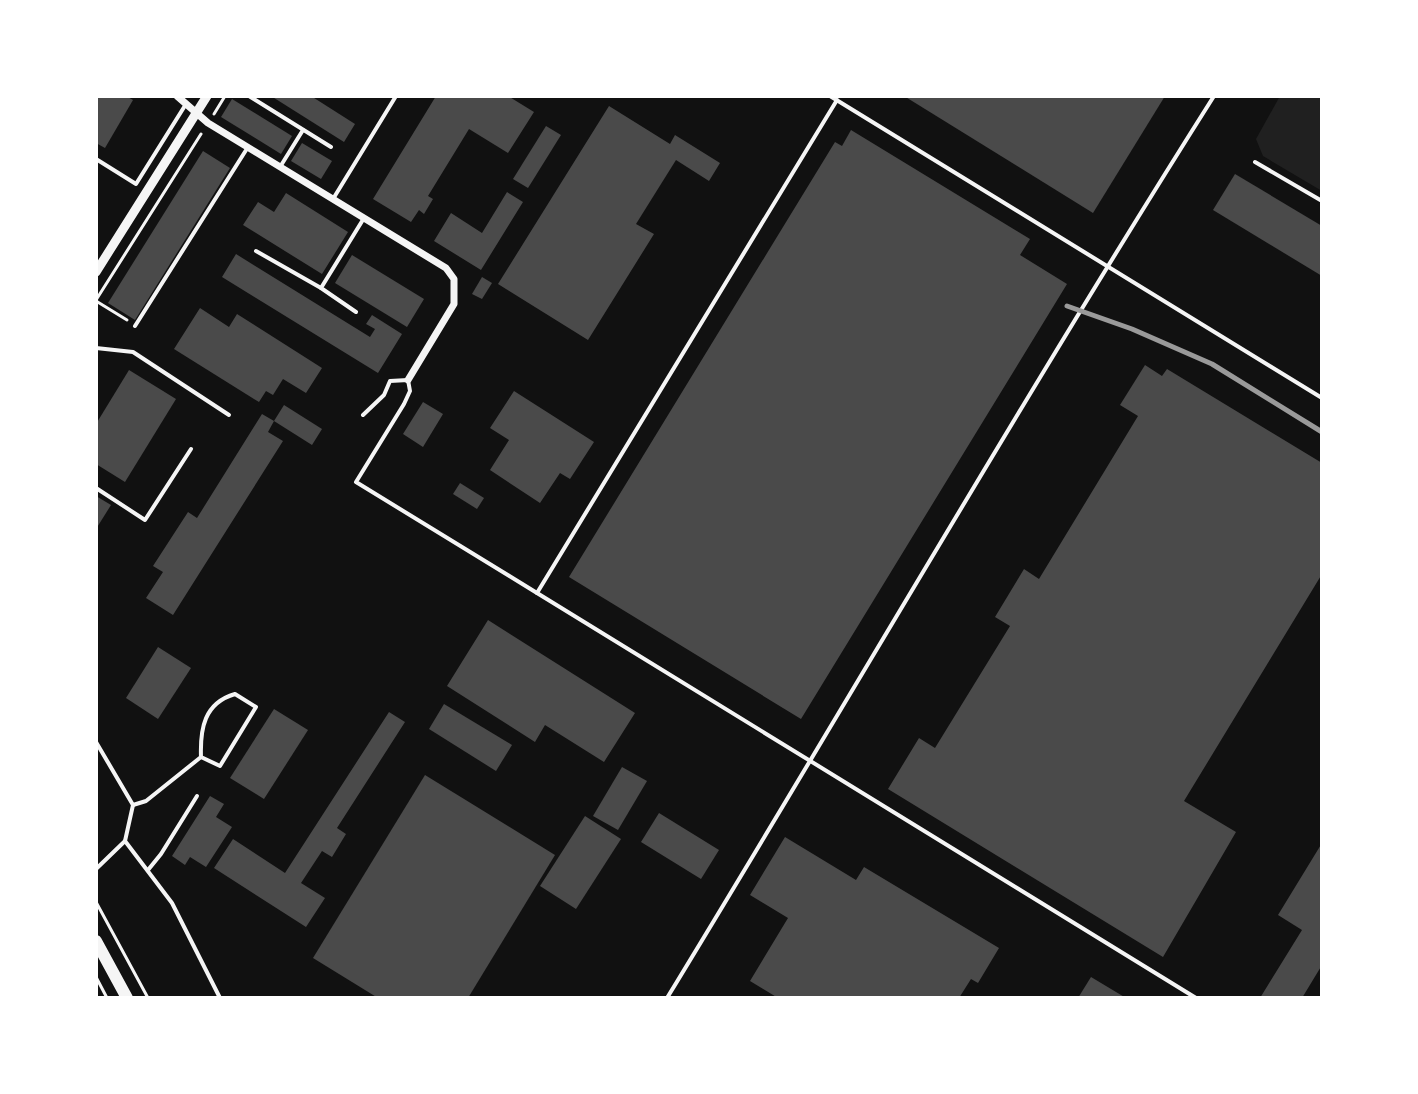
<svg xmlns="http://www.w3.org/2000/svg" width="1418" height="1094" font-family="'Golos Text',sans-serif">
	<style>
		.green { fill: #202020 }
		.building { fill: #4a4a4a }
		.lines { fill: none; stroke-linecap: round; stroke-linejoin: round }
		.path { stroke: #f5f5f5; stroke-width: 3 }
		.service { stroke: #f5f5f5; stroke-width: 4 }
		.minor { stroke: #f5f5f5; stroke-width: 7 }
		.tertiary { stroke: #f5f5f5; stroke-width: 9 }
		.primary { stroke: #f5f5f5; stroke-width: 12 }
		.rail { stroke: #9a9a9a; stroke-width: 5 }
	</style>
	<rect width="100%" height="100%" fill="#111"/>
	<!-- green -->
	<polygon class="green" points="1280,96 1322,96 1322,136 1320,139 1322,142 1322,191 1263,156 1256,139"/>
	<!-- building -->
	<g class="building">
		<polygon points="96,96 126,96 133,100 105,148 96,143"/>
		<polygon points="271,96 311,96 355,124 344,142"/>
		<polygon points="436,96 508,96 534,112 508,153 469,129 428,196 433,199 424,214 419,210 411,222 373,199"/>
		<polygon points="904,96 1165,96 1093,213"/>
		<polygon points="232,99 292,136 281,154 221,117"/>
		<polygon points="609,106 670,144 675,135 720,163 709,181 676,160 636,224 654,234 588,340 498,284"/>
		<polygon points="546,126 561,135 528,188 513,179"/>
		<polygon points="851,130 1030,239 1020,255 1067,284 801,719 569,577 835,142 842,146"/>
		<polygon points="302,143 332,161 321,179 291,161"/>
		<polygon points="203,151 230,168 135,320 108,303"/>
		<polygon points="1235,174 1322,226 1322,276 1213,210"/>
		<polygon points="507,192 523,202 481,270 434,241 451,213 482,233"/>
		<polygon points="286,193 348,232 322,274 243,225 258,202 274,212"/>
		<polygon points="236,254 370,337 375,329 366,324 372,315 402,334 378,373 222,277"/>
		<polygon points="352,255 424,299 407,327 335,283"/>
		<polygon points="482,277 492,283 482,299 472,294"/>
		<polygon points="200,308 229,327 237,314 322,368 306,393 283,379 273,395 266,391 259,402 174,349"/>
		<polygon points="1145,365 1162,376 1167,369 1322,463 1322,574 1184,801 1236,832 1163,957 888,789 919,738 935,748 1010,626 995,617 1024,569 1039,579 1138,416 1120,405"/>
		<polygon points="129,370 176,399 125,482 96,464 96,424"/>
		<polygon points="514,391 594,442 570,479 560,473 540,503 490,470 509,440 490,428"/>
		<polygon points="423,402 443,414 423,447 403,434"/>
		<polygon points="284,405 322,429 312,445 274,421"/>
		<polygon points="262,414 274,421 268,432 283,441 173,615 146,598 163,572 153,566 188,512 197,518"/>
		<polygon points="460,483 484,498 477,509 453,494"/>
		<polygon points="96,496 111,505 96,529"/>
		<polygon points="488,620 635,713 604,762 545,725 535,742 447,686"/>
		<polygon points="158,647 191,668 158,719 126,698"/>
		<polygon points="444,704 512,745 496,771 429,729"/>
		<polygon points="274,709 308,730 264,799 230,778"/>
		<polygon points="389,712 405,722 337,828 346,834 332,857 322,851 301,883 325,898 306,927 214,868 233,839 285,873"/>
		<polygon points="622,767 647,781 618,830 593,816"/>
		<polygon points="425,775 555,855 468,998 378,998 313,958"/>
		<polygon points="210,796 224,804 216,817 232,827 206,867 190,857 185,865 172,856"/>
		<polygon points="659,813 719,850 701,879 641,842"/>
		<polygon points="585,816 621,839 576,909 540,886"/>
		<polygon points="785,837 856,880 864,867 999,948 978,983 971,979 959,998 778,998 750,981 788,918 750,895"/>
		<polygon points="1322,843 1322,965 1302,998 1260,998 1302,930 1278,915"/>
		<polygon points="1091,977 1126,998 1078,998"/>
	</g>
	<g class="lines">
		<!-- path -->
		<g class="path">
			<polyline points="214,114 225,96"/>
			<polyline points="96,300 201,134"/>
			<polyline points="96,301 127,320"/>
			<polyline points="96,902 148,998"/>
			<polyline points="96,977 107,998"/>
		</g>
		<!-- service -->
		<g class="service">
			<polyline points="249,96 331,147"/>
			<polyline points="830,96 1322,398"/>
			<polyline points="96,159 136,184 186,104"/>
			<polyline points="1255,162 1322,201"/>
			<polyline points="280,167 303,130"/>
			<polyline points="333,199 396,96"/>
			<polyline points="256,251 321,288"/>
			<polyline points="356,312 321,288 364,218"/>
			<polyline points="135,326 248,147"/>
			<polyline points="96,348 133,352 229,415"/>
			<polyline points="363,415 384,395 390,381 408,380 410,391 404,404 356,482 537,593 837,100"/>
			<polyline points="96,488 145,520 191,449"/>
			<polyline points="537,593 1196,998"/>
			<polyline points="96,742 133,805 125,841 172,903 220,998"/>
			<path d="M133 805 146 801 201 757 220 766 256 707 235 694C204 703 200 729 201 757"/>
			<polyline points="96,869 125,841"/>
			<polyline points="148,870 161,854 197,796"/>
			<path d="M667 998C850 698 1026 393 1214 96"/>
		</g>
		<!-- minor -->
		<polyline class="minor" points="177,96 208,123 446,268 454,279 454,304 408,380"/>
		<!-- tertiary -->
		<polyline class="tertiary" points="96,272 207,96"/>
		<!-- primary -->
		<polyline class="primary" points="96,941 127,998"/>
		<!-- rail -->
		<polyline class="rail" points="1067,306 1132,329 1212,364 1322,432"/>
	</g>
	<!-- border -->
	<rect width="1418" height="1094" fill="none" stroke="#ffffff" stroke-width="196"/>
</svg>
